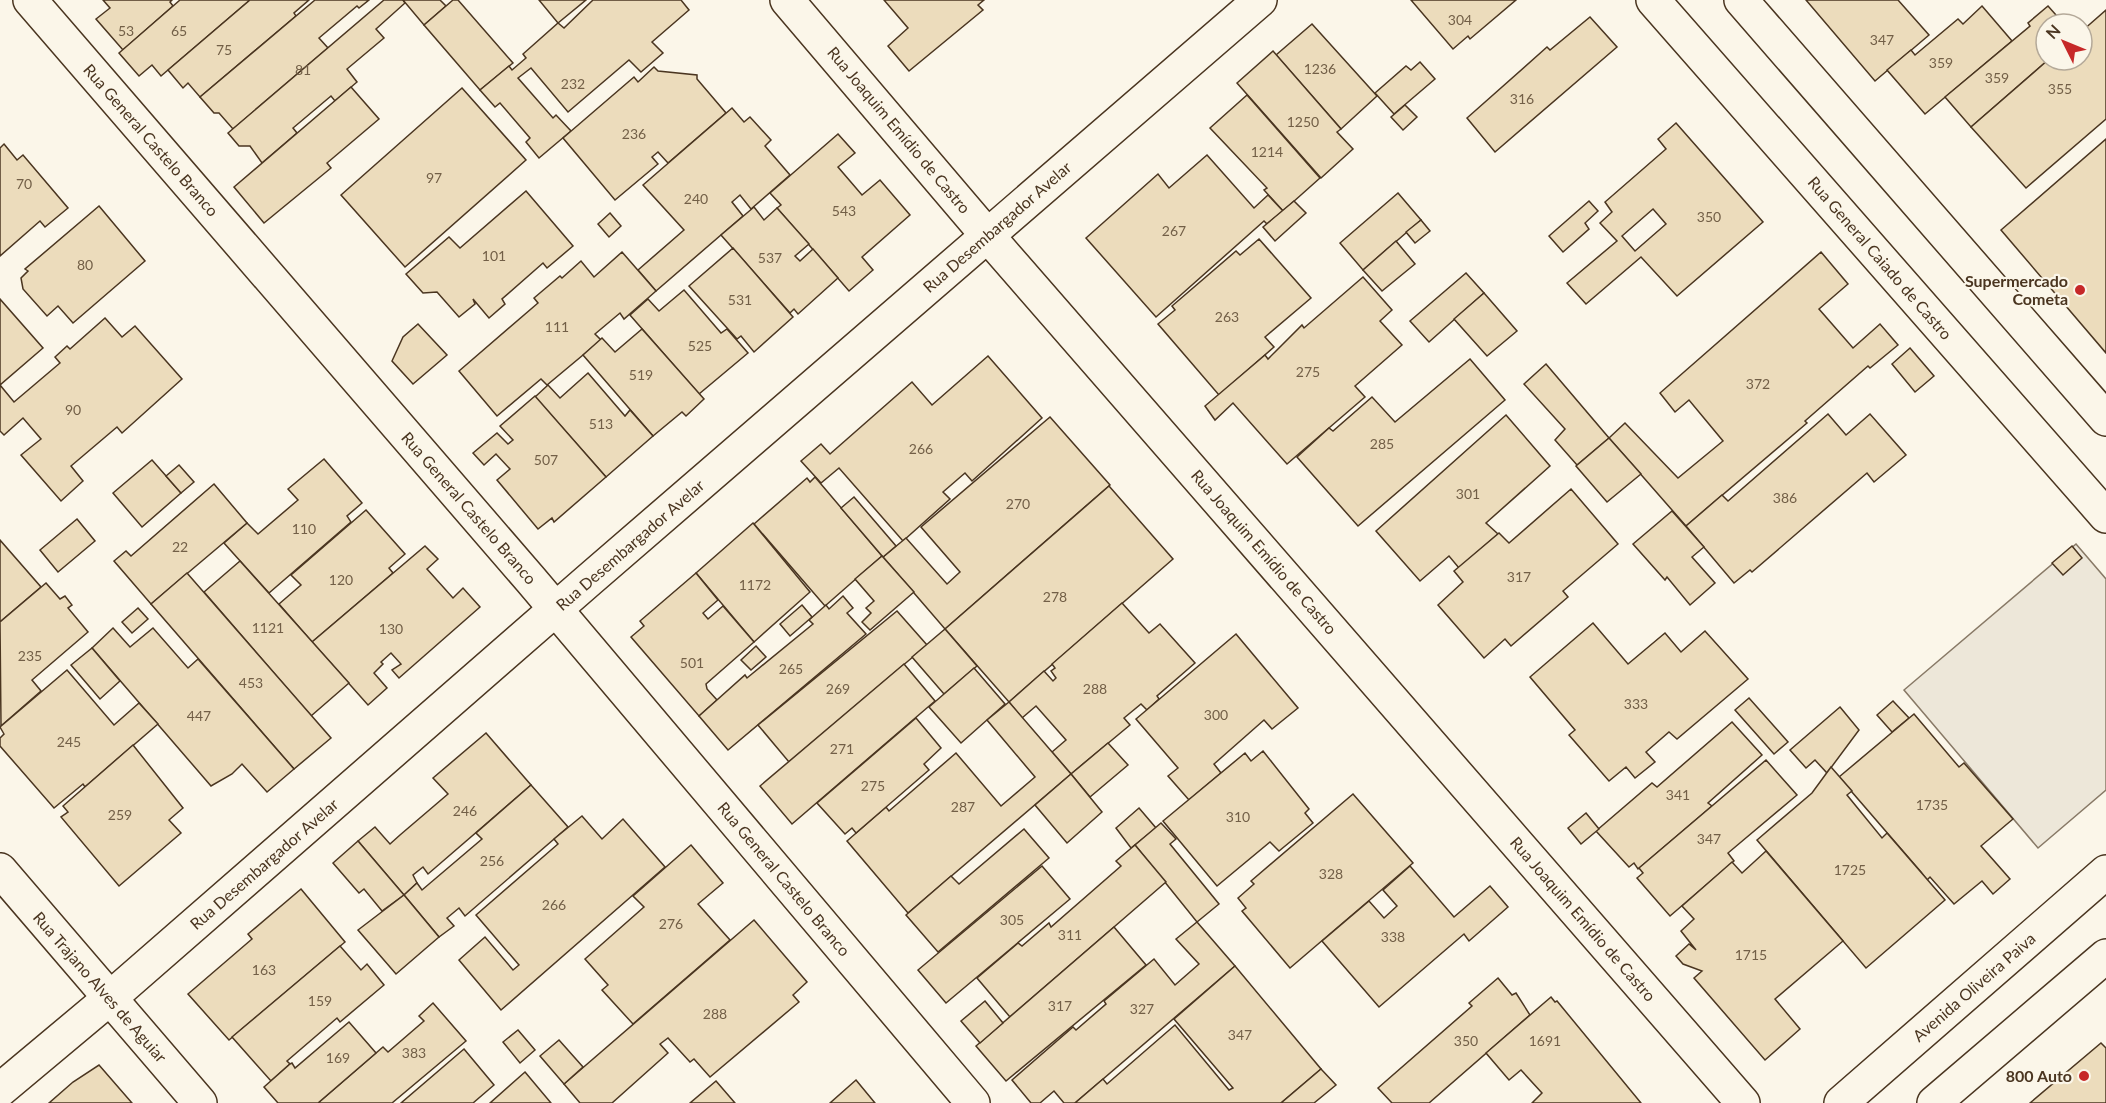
<svg xmlns="http://www.w3.org/2000/svg" width="2106" height="1103" font-family="Lato,sans-serif">
	<style>
		.parking { fill: #ede7d9; stroke: #887966; stroke-width: 1.5 }
		.building { fill: #ecdcbc; stroke: #4a3520; stroke-width: 1.5; fill-rule: evenodd }
		.lines { fill: none; stroke-linecap: round; stroke-linejoin: round }
		.street-casing { stroke: #4a3520; stroke-width: 36 }
		.primary-casing { stroke: #4a3520; stroke-width: 36 }
		.street { stroke: #fbf6e9; stroke-width: 33 }
		.primary { stroke: #fbf6e9; stroke-width: 33 }
		.poi-dot { fill: #c62828; stroke: #fbf6e9; stroke-width: 2 }
		.labels { text-anchor: middle; stroke-width: 4.5; stroke-linejoin: round; paint-order: stroke }
		.number-label { font-size: 14px; fill: #725f47 }
		.street-label { font-size: 16px; fill: #4a3520; stroke: #fbf6e9 }
		.poi-label { font-size: 16px; font-weight: bold; fill: #4a3520; stroke: #fbf6e9; text-anchor: end }
	</style>
	<rect width="100%" height="100%" fill="#fbf6e9"/>
	<!-- parking -->
	<polygon class="parking" points="2076,544 2106,579 2106,790 2038,848 1904,690"/>
	<!-- building -->
	<g class="building">
		<polygon points="103,0 172,0 170,2 173,6 123,50 96,19 110,8"/>
		<polygon points="180,0 250,0 161,76 152,65 139,76 119,53"/>
		<polygon points="250,0 309,0 294,13 296,16 200,97 188,83 183,88 168,70"/>
		<polygon points="315,0 369,0 359,8 357,6 319,38 328,48 233,129 219,113 214,113 200,97"/>
		<polygon points="384,0 403,0 405,3 376,29 384,38 347,69 357,82 335,101 331,96 293,128 297,133 262,163 250,146 239,146 228,133"/>
		<polygon points="403,0 440,0 446,6 424,25"/>
		<polygon points="453,0 458,0 513,63 480,90 424,25"/>
		<polygon points="539,0 586,0 558,23"/>
		<polygon points="593,0 681,0 689,10 652,42 663,53 641,72 629,60 568,112 531,68 518,78 553,118 556,115 571,131 539,158 526,142 530,138 500,103 495,107 480,90 509,66 512,70 526,58 523,54 558,23 564,28"/>
		<polygon points="884,0 984,0 978,5 983,10 909,71 888,46 908,28"/>
		<polygon points="1411,0 1516,0 1470,39 1468,36 1453,49"/>
		<polygon points="1806,0 1898,0 1929,35 1875,81"/>
		<polygon points="1982,6 2012,41 1925,114 1887,70 1911,50 1915,55 1958,19 1963,24"/>
		<polygon points="2048,6 2064,24 2046,24 2048,60 1971,127 1945,97 2030,26 2028,23"/>
		<polygon points="2106,10 2106,119 2026,188 1971,127 2048,60 2082,60 2082,31"/>
		<polygon points="1590,17 1617,47 1495,152 1467,118 1547,47 1550,50"/>
		<polygon points="1312,24 1377,96 1341,129 1276,55"/>
		<polygon points="1273,51 1341,129 1337,132 1353,149 1321,178 1237,83"/>
		<polygon points="1420,62 1435,79 1394,114 1375,93 1406,66 1411,70"/>
		<polygon points="654,67 658,71 697,75 697,79 726,113 668,163 658,152 652,157 658,164 615,200 563,138 634,77 638,82"/>
		<polygon points="351,87 379,119 327,163 331,168 264,223 234,187"/>
		<polygon points="462,88 526,160 405,267 341,195"/>
		<polygon points="1247,95 1320,178 1283,211 1264,190 1267,188 1210,128"/>
		<polygon points="1405,105 1417,117 1403,130 1391,117"/>
		<polygon points="732,108 744,122 750,117 771,140 765,146 790,175 751,209 740,195 732,202 743,216 656,291 638,270 684,230 643,185"/>
		<path d="M1676 123 1763 222 1677 296 1641 257 1586 304 1567 283 1617 241 1600 223 1612 212 1605 202 1666 149 1658 139ZM1653 209 1666 224 1635 251 1622 236Z"/>
		<polygon points="838,134 855,153 838,167 862,195 880,180 910,215 862,257 873,270 849,291 777,208 781,205 770,193"/>
		<polygon points="2106,139 2106,353 2001,230"/>
		<polygon points="4,144 17,160 23,155 68,208 45,227 40,221 0,256 0,148"/>
		<polygon points="1207,155 1254,208 1268,195 1283,211 1267,224 1264,221 1156,317 1086,238 1158,174 1169,188"/>
		<polygon points="526,191 573,246 547,268 543,263 502,299 505,304 489,318 473,299 475,304 459,317 437,292 423,293 406,274 449,237 460,248"/>
		<polygon points="1398,193 1421,220 1363,270 1340,243"/>
		<polygon points="1294,201 1306,213 1275,241 1263,227"/>
		<polygon points="1589,201 1598,211 1585,223 1589,229 1563,252 1549,236"/>
		<polygon points="99,206 145,261 73,323 58,306 47,316 23,289 21,278 28,271 25,269"/>
		<polygon points="754,207 764,220 777,208 809,244 795,256 800,261 813,249 838,278 798,314 794,309 790,313 721,235"/>
		<polygon points="610,213 621,226 609,237 598,224"/>
		<polygon points="1421,220 1430,231 1415,243 1406,232"/>
		<polygon points="1259,239 1311,298 1265,337 1274,347 1219,395 1158,324 1175,310 1172,306 1236,251 1240,255"/>
		<polygon points="1396,241 1415,264 1382,291 1363,270"/>
		<polygon points="733,248 793,317 754,352 741,336 737,339 689,286"/>
		<polygon points="622,252 656,291 624,319 620,313 595,334 601,340 547,385 541,379 497,416 459,371 538,303 534,298 560,276 562,278 581,261 594,277"/>
		<polygon points="1821,252 1848,284 1819,309 1853,348 1880,324 1898,345 1870,368 1868,366 1805,421 1807,423 1686,526 1609,438 1625,423 1678,478 1723,441 1689,400 1675,412 1660,393"/>
		<polygon points="1466,273 1484,293 1429,342 1410,321"/>
		<polygon points="1363,277 1392,310 1380,321 1402,345 1355,386 1365,397 1287,464 1233,403 1215,420 1205,406 1265,355 1268,359 1302,325 1304,328"/>
		<polygon points="684,290 721,333 727,329 748,353 699,394 630,315 648,299 659,311"/>
		<polygon points="1484,293 1517,331 1487,356 1454,319"/>
		<polygon points="0,299 43,348 0,385"/>
		<polygon points="105,318 122,337 135,326 182,379 122,433 117,427 71,466 83,481 61,501 21,455 41,439 23,418 4,435 0,431 0,385 14,402 60,363 55,357 67,346 70,349"/>
		<polygon points="418,324 447,355 413,384 392,361 403,337"/>
		<polygon points="642,329 704,399 686,416 682,412 653,436 583,355 602,338 615,352"/>
		<polygon points="1910,348 1934,376 1915,392 1892,364"/>
		<polygon points="988,356 1042,418 972,481 965,473 943,492 950,499 903,541 839,468 821,483 801,461 821,444 830,454 912,382 932,405"/>
		<polygon points="1470,359 1505,400 1358,526 1297,457 1329,428 1333,431 1372,397 1395,422"/>
		<polygon points="1546,364 1609,438 1577,465 1555,440 1565,429 1524,384"/>
		<polygon points="588,373 625,416 630,410 653,436 606,477 535,397 548,385 560,398"/>
		<polygon points="535,396 606,477 554,522 552,518 538,529 497,480 510,469 496,454 484,465 473,453 497,433 508,444 513,440 500,426"/>
		<polygon points="1828,414 1846,435 1870,414 1906,455 1874,482 1867,473 1752,572 1750,570 1734,583 1686,526 1722,495 1728,501"/>
		<polygon points="1506,415 1550,466 1486,523 1498,534 1459,568 1449,556 1420,581 1376,531"/>
		<polygon points="1050,417 1110,485 945,629 883,557 906,538 947,584 960,572 921,527"/>
		<polygon points="1609,438 1641,474 1607,502 1576,466"/>
		<polygon points="324,459 362,503 347,516 351,522 269,593 224,543 247,523 258,534 298,500 288,489"/>
		<polygon points="152,460 181,493 142,527 113,493"/>
		<polygon points="179,465 194,482 181,493 166,476"/>
		<polygon points="815,477 882,556 825,606 754,524 807,478 810,482"/>
		<polygon points="214,484 247,523 151,604 114,561 126,551 131,556"/>
		<polygon points="1109,486 1173,559 1009,702 945,629"/>
		<polygon points="1571,489 1618,544 1563,591 1568,597 1511,646 1505,639 1484,658 1438,605 1463,582 1454,571 1499,533 1509,543"/>
		<polygon points="854,497 896,546 883,557 841,508"/>
		<polygon points="366,510 405,554 389,568 393,573 312,642 279,604 301,585 291,575"/>
		<polygon points="1672,511 1704,547 1692,557 1715,583 1690,605 1667,577 1665,580 1633,544"/>
		<polygon points="77,519 95,541 58,572 40,550"/>
		<polygon points="753,523 810,592 754,642 696,573"/>
		<polygon points="0,540 41,587 0,622"/>
		<polygon points="425,546 438,559 427,569 453,598 463,588 480,607 399,678 392,670 401,664 391,653 381,662 383,664 374,673 387,688 368,705 312,642"/>
		<polygon points="2072,546 2082,558 2063,575 2052,563"/>
		<polygon points="882,556 914,592 870,630 862,622 871,613 866,608 874,601 855,579"/>
		<polygon points="240,561 349,683 311,716 204,592"/>
		<polygon points="187,573 331,738 294,769 151,604"/>
		<polygon points="696,573 718,600 703,613 708,619 723,606 754,642 706,684 707,689 717,700 699,716 631,637 644,626 640,621"/>
		<polygon points="46,583 60,599 65,596 72,605 68,608 88,632 32,680 41,691 1,726 0,622"/>
		<polygon points="843,596 853,608 847,613 866,634 728,750 699,716 745,675 747,678 813,624 809,620 826,605 829,609"/>
		<polygon points="1122,603 1149,633 1160,624 1195,663 1157,696 1159,699 1147,710 1141,704 1124,718 1130,725 1071,774 1052,752 1066,740 1036,706 1022,718 1009,702 1044,671 1053,681 1056,678 1051,671 1055,668 1052,664"/>
		<polygon points="802,605 812,617 790,636 780,624"/>
		<polygon points="138,608 148,619 132,633 122,622"/>
		<polygon points="897,611 927,645 789,762 758,725"/>
		<polygon points="1593,623 1628,664 1665,633 1681,652 1705,631 1748,679 1677,739 1669,732 1646,752 1655,762 1635,778 1626,767 1609,781 1569,735 1575,730 1530,677"/>
		<polygon points="113,628 130,647 153,628 188,668 198,659 294,769 267,792 242,764 232,774 211,786 92,648"/>
		<polygon points="945,629 977,666 944,694 912,657"/>
		<polygon points="1236,634 1298,708 1272,729 1264,720 1214,764 1221,773 1189,800 1168,776 1178,768 1136,719"/>
		<polygon points="756,646 766,657 751,670 741,660"/>
		<polygon points="92,648 120,681 100,699 71,665"/>
		<polygon points="904,664 935,701 792,824 760,786"/>
		<polygon points="974,668 1005,704 961,743 929,707"/>
		<polygon points="67,670 114,725 139,703 158,724 85,787 83,784 54,808 0,746 0,738 4,734 0,727"/>
		<polygon points="1749,698 1788,742 1774,754 1735,710"/>
		<polygon points="1893,701 1909,718 1892,732 1877,715"/>
		<polygon points="1009,702 1071,774 908,913 847,841 886,807 889,811 956,753 1001,806 1035,777 987,720"/>
		<polygon points="1840,707 1859,730 1827,773 1815,760 1806,768 1790,750"/>
		<polygon points="1914,714 1959,767 1964,763 2013,819 1981,846 2010,879 1993,894 1982,881 1954,904 1930,877 1927,880 1921,872 1839,777"/>
		<polygon points="916,718 941,748 924,764 929,770 856,833 852,828 845,834 817,803"/>
		<polygon points="1732,722 1762,755 1708,803 1712,806 1638,869 1634,863 1629,867 1596,831 1652,783 1657,787"/>
		<polygon points="486,733 531,785 428,874 423,867 413,875 417,883 404,895 358,841 375,827 390,844 400,835 448,794 433,778"/>
		<polygon points="1108,743 1128,765 1090,797 1071,774"/>
		<polygon points="133,745 183,808 169,820 181,833 119,886 61,817 68,812 63,806"/>
		<polygon points="1263,751 1309,809 1305,813 1313,823 1279,851 1270,842 1217,886 1163,821 1245,753 1251,761"/>
		<polygon points="1766,760 1797,795 1728,853 1734,861 1670,916 1637,878 1643,873 1639,868"/>
		<polygon points="1831,767 1852,791 1847,795 1882,838 1887,833 1945,900 1866,968 1757,840 1812,793"/>
		<polygon points="1071,774 1102,812 1067,843 1035,805"/>
		<polygon points="531,785 568,827 465,916 459,908 447,918 454,926 439,937 404,895 417,883 422,890 482,839 476,833"/>
		<polygon points="1353,794 1413,863 1290,968 1242,911 1246,908 1238,898 1254,884 1251,881"/>
		<polygon points="1139,808 1156,828 1131,848 1116,828"/>
		<polygon points="1586,813 1599,829 1581,844 1568,828"/>
		<polygon points="582,816 602,839 623,819 665,867 501,1010 459,960 485,937 513,970 519,965 476,915 558,844 554,839"/>
		<polygon points="1161,823 1176,839 1170,844 1219,904 1197,922 1135,845"/>
		<polygon points="1024,829 1049,858 938,952 906,915 951,876 959,884"/>
		<polygon points="358,841 404,895 382,911 364,889 359,893 333,863"/>
		<polygon points="691,845 723,883 698,904 730,940 633,1024 602,990 608,985 585,959 644,907 633,896"/>
		<polygon points="1135,845 1166,882 1010,1017 977,978 1018,943 1022,946 1049,923 1051,927 1121,866 1116,861"/>
		<polygon points="1766,851 1843,941 1775,999 1800,1029 1765,1060 1694,978 1702,971 1683,964 1676,956 1689,944 1696,950 1681,931 1694,919 1682,906 1732,862 1742,873"/>
		<polygon points="1042,866 1070,899 946,1003 918,970"/>
		<polygon points="1410,866 1454,917 1490,886 1508,907 1469,941 1464,934 1379,1007 1322,941 1369,901 1384,918 1397,906 1383,890"/>
		<polygon points="301,889 345,942 229,1040 188,994 252,939 248,934"/>
		<polygon points="404,895 439,937 396,974 358,930"/>
		<polygon points="754,920 807,982 793,995 799,1002 710,1077 694,1059 690,1062 668,1038 660,1044 668,1053 612,1103 580,1103 564,1084"/>
		<polygon points="1197,922 1235,966 1075,1103 1064,1103 1054,1091 1040,1103 1031,1103 1012,1080 1073,1027 1076,1030 1106,1004 1104,1001 1154,959 1175,985 1199,964 1176,939"/>
		<polygon points="1114,927 1146,965 1006,1081 976,1046"/>
		<polygon points="340,946 361,970 367,964 384,985 340,1022 337,1018 287,1061 290,1064 271,1081 232,1037"/>
		<polygon points="1235,966 1321,1069 1281,1103 1075,1103 1103,1079 1107,1084 1175,1025 1229,1090 1233,1088 1174,1019"/>
		<polygon points="1498,978 1512,995 1516,993 1530,1015 1429,1103 1392,1103 1378,1088 1472,1006 1469,1003"/>
		<polygon points="1551,997 1555,1002 1557,1001 1641,1103 1532,1103 1542,1093 1521,1070 1509,1080 1486,1053"/>
		<polygon points="985,1001 1003,1023 980,1043 961,1021"/>
		<polygon points="433,1003 466,1041 392,1103 318,1103 383,1047 388,1052 424,1021 419,1016"/>
		<polygon points="349,1022 376,1053 318,1103 278,1103 264,1087 290,1064 292,1063 295,1068"/>
		<polygon points="518,1030 535,1050 520,1063 503,1042"/>
		<polygon points="559,1040 583,1067 564,1084 540,1056"/>
		<polygon points="2101,1043 2106,1048 2106,1103 2030,1103"/>
		<polygon points="464,1049 494,1085 473,1103 401,1103"/>
		<polygon points="99,1065 132,1103 49,1103 73,1082"/>
		<polygon points="1321,1069 1336,1085 1314,1103 1281,1103"/>
		<polygon points="525,1072 551,1103 490,1103"/>
		<polygon points="856,1080 875,1103 830,1103"/>
		<polygon points="716,1081 735,1103 690,1103"/>
	</g>
	<g class="lines">
		<defs>
			<g id="street">
				<polyline points="30,0 531,580 973,1103"/>
				<polyline points="787,0 987,235 1743,1103"/>
				<polyline points="1653,0 2106,516"/>
				<polyline points="1741,0 2106,419"/>
				<polyline points="0,870 200,1103"/>
				<polyline points="0,1090 110,998 589,580 1260,0"/>
			</g>
			<g id="primary">
				<polyline points="1841,1103 2106,872"/>
				<polyline points="1934,1103 2106,956"/>
			</g>
		</defs>
		<!-- street casing -->
		<use href="#street" class="street-casing"/>
		<!-- primary casing -->
		<use href="#primary" class="primary-casing"/>
		<!-- street -->
		<use href="#street" class="street"/>
		<!-- primary -->
		<use href="#primary" class="primary"/>
	</g>
	<!-- markers -->
	<g class="poi-dot">
		<circle cx="2080" cy="290" r="6"/>
		<circle cx="2084" cy="1076" r="6"/>
	</g>
	<g class="labels">
		<!-- number labels -->
		<g class="number-label">
			<text x="1460" y="25">304</text>
			<text x="126" y="36">53</text>
			<text x="179" y="36">65</text>
			<text x="1882" y="45">347</text>
			<text x="224" y="55">75</text>
			<text x="1941" y="68">359</text>
			<text x="1320" y="74">1236</text>
			<text x="303" y="75">81</text>
			<text x="1997" y="83">359</text>
			<text x="573" y="89">232</text>
			<text x="2060" y="94">355</text>
			<text x="1522" y="104">316</text>
			<text x="1303" y="127">1250</text>
			<text x="634" y="139">236</text>
			<text x="1267" y="157">1214</text>
			<text x="434" y="183">97</text>
			<text x="24" y="189">70</text>
			<text x="696" y="204">240</text>
			<text x="844" y="216">543</text>
			<text x="1709" y="222">350</text>
			<text x="1174" y="236">267</text>
			<text x="494" y="261">101</text>
			<text x="770" y="263">537</text>
			<text x="85" y="270">80</text>
			<text x="740" y="305">531</text>
			<text x="1227" y="322">263</text>
			<text x="557" y="332">111</text>
			<text x="700" y="351">525</text>
			<text x="1308" y="377">275</text>
			<text x="641" y="380">519</text>
			<text x="1758" y="389">372</text>
			<text x="73" y="415">90</text>
			<text x="601" y="429">513</text>
			<text x="1382" y="449">285</text>
			<text x="921" y="454">266</text>
			<text x="546" y="465">507</text>
			<text x="1468" y="499">301</text>
			<text x="1785" y="503">386</text>
			<text x="1018" y="509">270</text>
			<text x="304" y="534">110</text>
			<text x="180" y="552">22</text>
			<text x="1519" y="582">317</text>
			<text x="341" y="585">120</text>
			<text x="755" y="590">1172</text>
			<text x="1055" y="602">278</text>
			<text x="268" y="633">1121</text>
			<text x="391" y="634">130</text>
			<text x="30" y="661">235</text>
			<text x="692" y="668">501</text>
			<text x="791" y="674">265</text>
			<text x="251" y="688">453</text>
			<text x="838" y="694">269</text>
			<text x="1095" y="694">288</text>
			<text x="1636" y="709">333</text>
			<text x="1216" y="720">300</text>
			<text x="199" y="721">447</text>
			<text x="69" y="747">245</text>
			<text x="842" y="754">271</text>
			<text x="873" y="791">275</text>
			<text x="1678" y="800">341</text>
			<text x="1932" y="810">1735</text>
			<text x="963" y="812">287</text>
			<text x="465" y="816">246</text>
			<text x="120" y="820">259</text>
			<text x="1238" y="822">310</text>
			<text x="1709" y="844">347</text>
			<text x="492" y="866">256</text>
			<text x="1850" y="875">1725</text>
			<text x="1331" y="879">328</text>
			<text x="554" y="910">266</text>
			<text x="1012" y="925">305</text>
			<text x="671" y="929">276</text>
			<text x="1070" y="940">311</text>
			<text x="1393" y="942">338</text>
			<text x="1751" y="960">1715</text>
			<text x="264" y="975">163</text>
			<text x="320" y="1006">159</text>
			<text x="1060" y="1011">317</text>
			<text x="1142" y="1014">327</text>
			<text x="715" y="1019">288</text>
			<text x="1240" y="1040">347</text>
			<text x="1466" y="1046">350</text>
			<text x="1545" y="1046">1691</text>
			<text x="414" y="1058">383</text>
			<text x="338" y="1063">169</text>
		</g>
		<!-- street labels -->
		<g class="street-label">
			<text transform="translate(899 130) rotate(50)" y="6">Rua Joaquim Emídio de Castro</text>
			<text transform="translate(151 140) rotate(49)" y="6">Rua General Castelo Branco</text>
			<text transform="translate(997 227) rotate(-41)" y="6">Rua Desembargador Avelar</text>
			<text transform="translate(1880 258) rotate(49)" y="6">Rua General Caiado de Castro</text>
			<text transform="translate(469 508) rotate(49)" y="6">Rua General Castelo Branco</text>
			<text transform="translate(630 545) rotate(-41)" y="6">Rua Desembargador Avelar</text>
			<text transform="translate(1264 552) rotate(49)" y="6">Rua Joaquim Emídio de Castro</text>
			<text transform="translate(264 864) rotate(-41)" y="6">Rua Desembargador Avelar</text>
			<text transform="translate(784 879) rotate(50)" y="6">Rua General Castelo Branco</text>
			<text transform="translate(1583 919) rotate(49)" y="6">Rua Joaquim Emídio de Castro</text>
			<text transform="translate(100 987) rotate(49)" y="6">Rua Trajano Alves de Aguiar</text>
			<text transform="translate(1974 987) rotate(-41)" y="6">Avenida Oliveira Paiva</text>
		</g>
		<!-- poi labels -->
		<g class="poi-label">
			<text x="2068" y="287">Supermercado<tspan x="2068" dy="18">Cometa</tspan></text>
			<text x="2072" y="1082">800 Auto</text>
		</g>
	</g>
	<!-- north arrow -->
	<g transform="translate(2064 42) rotate(313)"><circle r="28" fill="#fbf6e9" stroke="#b4a999" stroke-width="1.5"/>
	<path d="M0-4.5L10 22L0 15L-10 22Z" fill="#c62828"/>
	<text y="-9" font-size="16" font-weight="bold" text-anchor="middle" fill="#4a3520">N</text>
	</g>
</svg>
